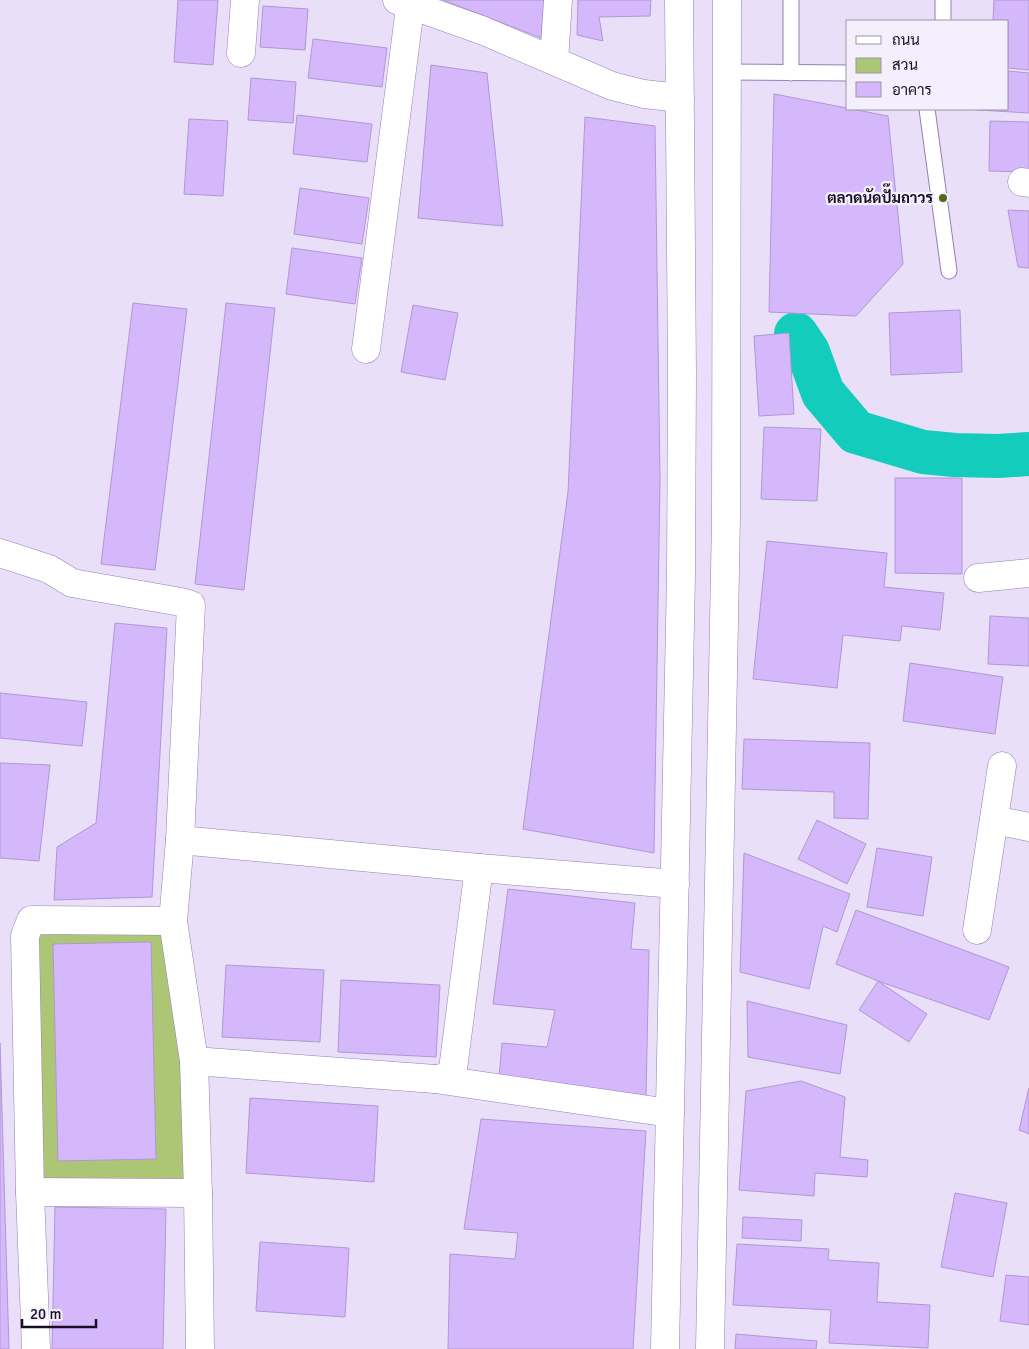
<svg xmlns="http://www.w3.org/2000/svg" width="1029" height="1349" font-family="Signika,Sarabun,sans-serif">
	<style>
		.green { fill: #acc676 }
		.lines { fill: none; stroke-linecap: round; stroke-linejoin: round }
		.river { stroke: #14ccbb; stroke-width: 44 }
		.building { fill: #d5b8fc; stroke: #b197d3 }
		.lane-casing { stroke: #987eb9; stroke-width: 17 }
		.street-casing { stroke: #987eb9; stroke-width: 29 }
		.secondary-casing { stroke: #987eb9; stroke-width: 29 }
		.lane { stroke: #fff; stroke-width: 15 }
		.street { stroke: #fff; stroke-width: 28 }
		.secondary { stroke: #fff; stroke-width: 28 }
		.poi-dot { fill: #536918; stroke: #f4effc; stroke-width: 2 }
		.labels { text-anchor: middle; stroke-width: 4.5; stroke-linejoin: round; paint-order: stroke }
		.poi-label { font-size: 15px; font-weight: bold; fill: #190e24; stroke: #f4effc; text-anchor: end }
	</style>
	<rect width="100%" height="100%" fill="#e9dff9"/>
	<!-- green -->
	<polygon class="green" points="31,920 173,921 198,1193 30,1192"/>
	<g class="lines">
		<!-- river -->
		<polyline class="river" points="796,334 808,352 823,393 856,432 923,452 955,455 998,456 1029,454"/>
	</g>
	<!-- building -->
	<g class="building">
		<polygon points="178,0 218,0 213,65 174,62"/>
		<polygon points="443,0 544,0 541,38"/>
		<polygon points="578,0 651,0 650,16 599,17 603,41 577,35"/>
		<polygon points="994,0 1029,0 1029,70 1008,68 1008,21 993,21"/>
		<polygon points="263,6 308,9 305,50 260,47"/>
		<polygon points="313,39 387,48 382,87 308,78"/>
		<polygon points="431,65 487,73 503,226 418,218"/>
		<polygon points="1008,71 1029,73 1029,113 962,109 1008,109"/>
		<polygon points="251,78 296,82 293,123 248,120"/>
		<polygon points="774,94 888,116 903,264 856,316 769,312"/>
		<polygon points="297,115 372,124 367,162 293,154"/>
		<polygon points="585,117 655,126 660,480 654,853 523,829 568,492"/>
		<polygon points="189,119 228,121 223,196 184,194"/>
		<polygon points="990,121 1029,122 1029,172 989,171"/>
		<polygon points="300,188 369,198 362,244 294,234"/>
		<polygon points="1008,210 1029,211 1029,268 1018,267"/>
		<polygon points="292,248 362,258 355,304 286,294"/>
		<polygon points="133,303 187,309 155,570 101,564"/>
		<polygon points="226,303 275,308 244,590 195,584"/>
		<polygon points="413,305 458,313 445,380 401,372"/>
		<polygon points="960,310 962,372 891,375 889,313"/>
		<polygon points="789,333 794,414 759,416 754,336"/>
		<polygon points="764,427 821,429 817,501 761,499"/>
		<polygon points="895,478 962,478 962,574 895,573"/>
		<polygon points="767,541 887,553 884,587 944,593 940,630 902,626 900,641 843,635 837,688 753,679"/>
		<polygon points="990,616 1029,618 1029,666 988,664"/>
		<polygon points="115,623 167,628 152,897 54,900 57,847 96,823"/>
		<polygon points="910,663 1003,677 995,734 903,721"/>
		<polygon points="0,693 87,702 82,746 0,738"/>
		<polygon points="744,739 870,743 868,819 834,818 834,792 742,789"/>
		<polygon points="0,763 50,765 39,861 0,858"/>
		<polygon points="817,820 866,844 847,884 798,859"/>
		<polygon points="877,848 932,857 923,916 867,907"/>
		<polygon points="744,853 850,894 837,932 823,926 809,989 740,972"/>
		<polygon points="508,889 635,903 631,949 649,950 646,1098 499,1077 502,1043 547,1047 555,1010 493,1004"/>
		<polygon points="856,910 1009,967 989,1020 878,981 836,964"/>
		<polygon points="151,942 156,1159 58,1161 53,944"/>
		<polygon points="226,965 324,970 320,1042 222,1037"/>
		<polygon points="341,980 440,985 436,1057 338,1052"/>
		<polygon points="878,981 927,1014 909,1042 859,1010"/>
		<polygon points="747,1001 847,1025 840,1074 748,1057"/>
		<polygon points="0,1043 9,1349 0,1349"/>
		<polygon points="801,1081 845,1097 840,1157 868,1160 867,1177 815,1173 814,1196 739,1190 746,1091"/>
		<polygon points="1029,1088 1029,1134 1019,1130"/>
		<polygon points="250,1098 378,1106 374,1182 246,1173"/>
		<polygon points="481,1119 646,1131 633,1349 448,1349 450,1254 515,1259 518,1233 464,1229"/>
		<polygon points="955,1193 1007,1203 993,1277 941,1267"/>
		<polygon points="55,1207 166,1209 163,1349 52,1349"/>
		<polygon points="743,1217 802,1220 801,1241 742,1238"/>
		<polygon points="260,1242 349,1248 345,1317 256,1311"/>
		<polygon points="737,1244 829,1249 828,1260 879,1263 877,1302 930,1305 928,1348 829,1343 831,1310 733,1305"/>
		<polygon points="1006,1275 1029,1277 1029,1325 1000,1321"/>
		<polygon points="736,1334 817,1341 816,1349 735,1349"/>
	</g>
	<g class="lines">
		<defs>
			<g id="lane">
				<polyline points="943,21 943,0"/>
				<polyline points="727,72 848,73"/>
				<polyline points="791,73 791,0"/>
				<polyline points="927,109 949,271"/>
			</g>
			<g id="street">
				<polyline points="397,0 484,31 612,86 644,94 680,98"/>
				<polyline points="241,53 245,0"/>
				<polyline points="554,61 558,0"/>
				<polyline points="1022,182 1029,183"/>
				<polyline points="366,349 411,0"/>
				<polyline points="0,553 49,569 72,583 181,602 191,605 180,840 173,921 194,1061 198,1193 200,1349"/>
				<polyline points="978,578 1029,573"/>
				<polyline points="994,820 1029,827"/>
				<polyline points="180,840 479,868 675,884"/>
				<polyline points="977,930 1002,766"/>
				<path d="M194 1061 435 1079C443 1079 449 1076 453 1069L479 868"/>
				<polyline points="435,1079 670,1113"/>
				<polyline points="30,1192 198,1193"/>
				<polyline points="36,1349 30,1192 25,936 31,920 173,921"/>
			</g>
			<g id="secondary">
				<polyline points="665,1349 681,575 682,374 679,0"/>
				<polyline points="710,1349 726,519 727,0"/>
			</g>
		</defs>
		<!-- lane casing -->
		<use href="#lane" class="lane-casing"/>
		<!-- street casing -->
		<use href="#street" class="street-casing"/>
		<!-- secondary casing -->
		<use href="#secondary" class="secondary-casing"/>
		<!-- lane -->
		<use href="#lane" class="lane"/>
		<!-- street -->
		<use href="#street" class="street"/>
		<!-- secondary -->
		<use href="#secondary" class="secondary"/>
	</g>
	<!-- markers -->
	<circle class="poi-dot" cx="943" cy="198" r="5"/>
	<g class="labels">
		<!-- poi labels -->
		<g class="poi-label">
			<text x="933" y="203">ตลาดนัดปั๊มถาวร</text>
		</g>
	</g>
	<!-- legend -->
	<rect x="846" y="20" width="162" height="90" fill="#f4effc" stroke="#9c95a6"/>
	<rect x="856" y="36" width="25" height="8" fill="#ffffff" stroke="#9c95a6"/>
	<text x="892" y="45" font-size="15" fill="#190e24">ถนน</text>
	<rect x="856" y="58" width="25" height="15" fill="#acc676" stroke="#9c95a6"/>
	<text x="892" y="70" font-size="15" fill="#190e24">สวน</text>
	<rect x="856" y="82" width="25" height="15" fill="#d5b8fc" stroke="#9c95a6"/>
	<text x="892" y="95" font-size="15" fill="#190e24">อาคาร</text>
	<!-- scale -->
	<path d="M22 1319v8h74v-8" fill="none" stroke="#190e24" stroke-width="2.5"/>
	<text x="30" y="1319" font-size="15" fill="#190e24" stroke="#f4effc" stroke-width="4" paint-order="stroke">20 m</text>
</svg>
